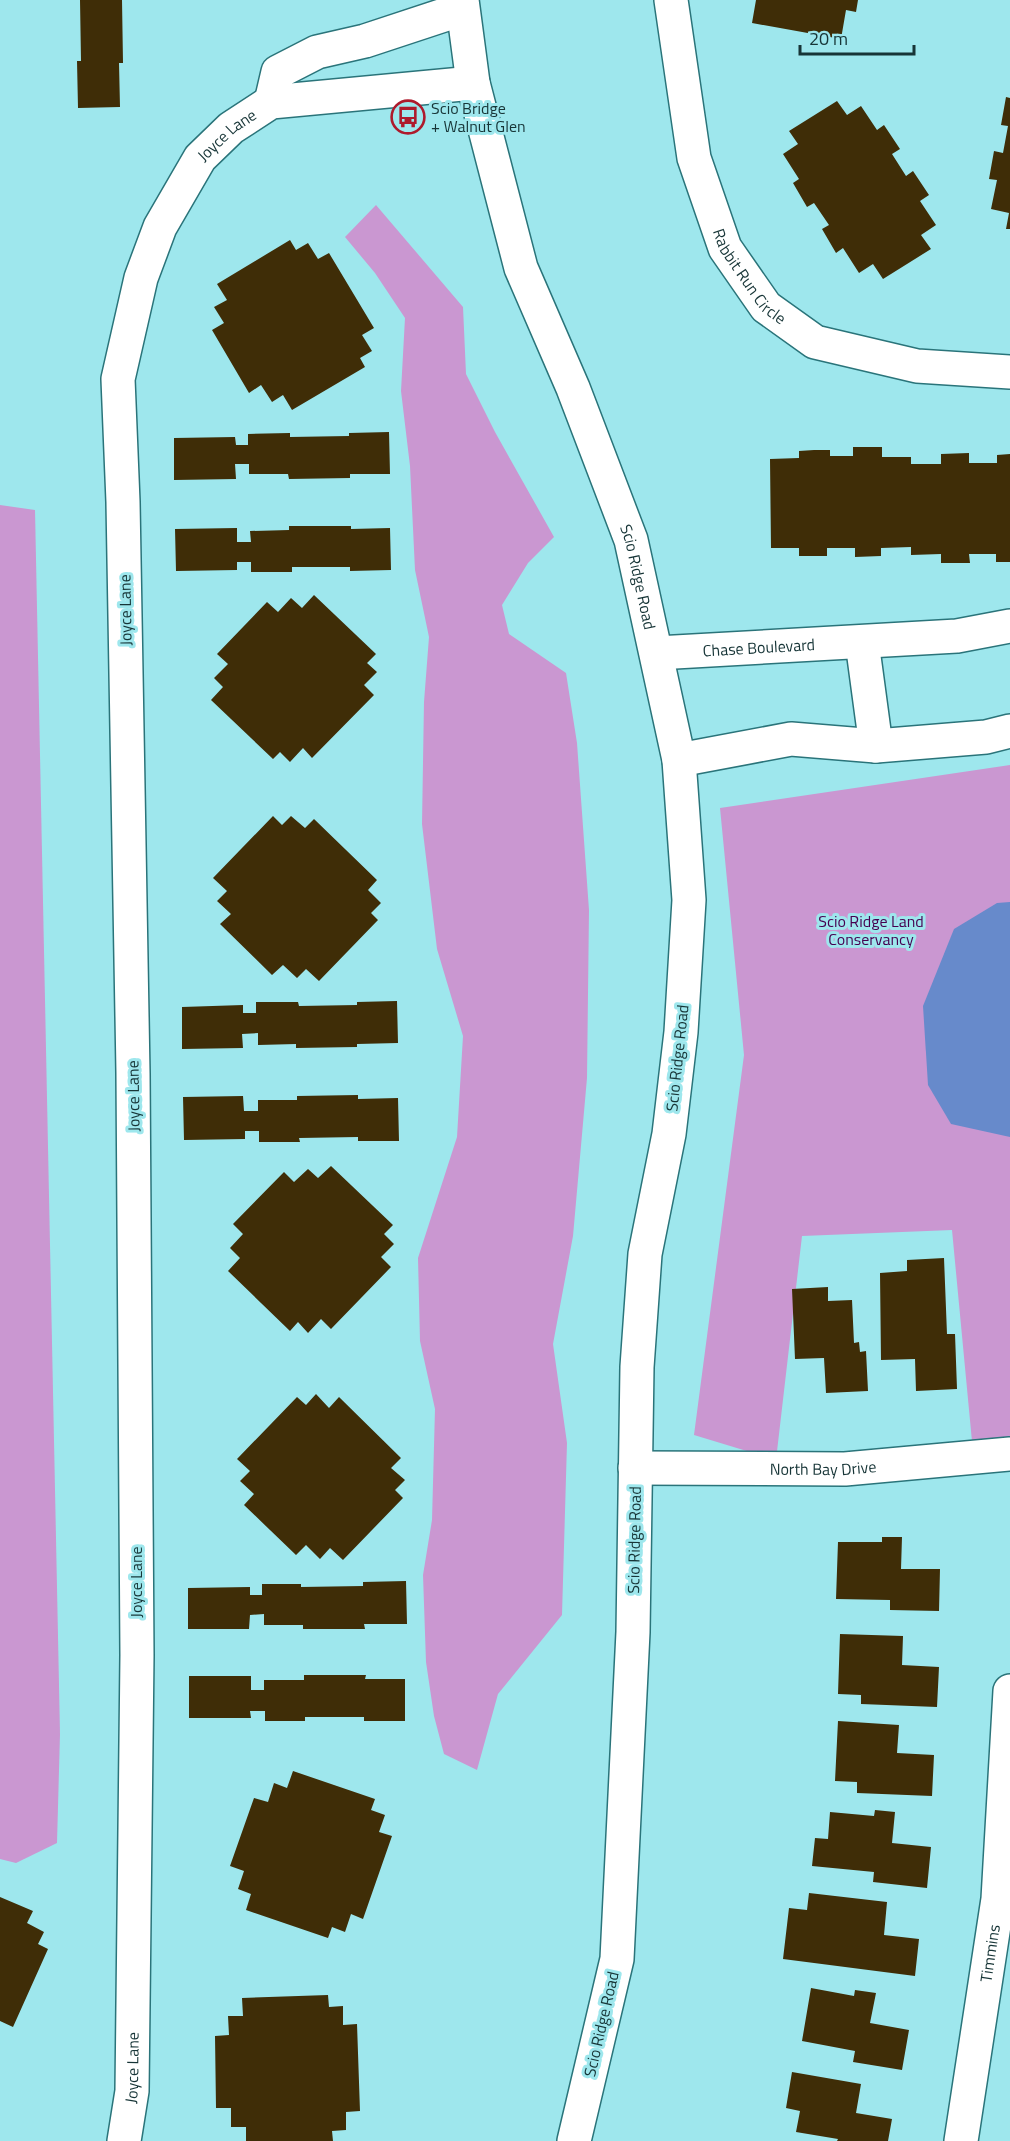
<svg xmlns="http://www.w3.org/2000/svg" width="1010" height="2141" font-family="'Titillium Web',sans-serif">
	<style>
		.green { fill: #ca97d1 }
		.water { fill: #678acb }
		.building { fill: #3f2d07 }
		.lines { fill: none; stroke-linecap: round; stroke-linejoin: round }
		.minor-casing { stroke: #2a747a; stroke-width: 36 }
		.minor { stroke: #fff; stroke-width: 33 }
		.labels { text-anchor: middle; stroke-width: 6; stroke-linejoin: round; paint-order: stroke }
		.poi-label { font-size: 16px; fill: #173537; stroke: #9ee7ed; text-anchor: start }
		.street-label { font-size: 16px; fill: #173537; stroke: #9ee7ed }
		.park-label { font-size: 16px; fill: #460050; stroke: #9ee7ed }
	</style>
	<rect width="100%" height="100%" fill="#9ee7ed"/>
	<!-- green -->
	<g class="green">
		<polygon points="376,205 463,307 466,374 495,432 554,537 528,563 502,605 509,634 566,673 577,743 589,910 587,1078 573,1236 553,1344 567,1443 562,1615 498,1694 477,1770 444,1754 434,1716 426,1662 423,1575 432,1520 435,1409 420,1341 418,1258 457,1137 463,1036 437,949 422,824 424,702 429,637 415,570 410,466 401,391 405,318 375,273 345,237"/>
		<polygon points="0,505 35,510 60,1734 57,1843 16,1863 0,1859"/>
		<polygon points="1010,765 1010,1450 973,1452 952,1230 802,1236 776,1460 694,1435 744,1055 720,808"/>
	</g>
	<!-- water -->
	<polygon class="water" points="1010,902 1010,1137 951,1124 928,1085 923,1006 954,929 997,903"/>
	<!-- building -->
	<g class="building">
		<polygon points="80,0 122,0 123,63 119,63 120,107 78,108 77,61 81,61"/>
		<polygon points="756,0 858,0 856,12 846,10 841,39 752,23"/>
		<polygon points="1006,97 1010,98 1010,229 1006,229 1009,213 991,209 997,180 989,179 994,151 1003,153 1008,126 1001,125"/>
		<polygon points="837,101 847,115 861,106 877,130 884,125 900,149 892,154 906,176 913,171 929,195 920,201 936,225 921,235 931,249 883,279 873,264 859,273 843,248 836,253 822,229 829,225 814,203 807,207 793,183 799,179 783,154 798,144 789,131"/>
		<polygon points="290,240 296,250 308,243 318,259 329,253 374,328 362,335 372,351 360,358 365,367 292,410 283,395 272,402 261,385 249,393 212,330 224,323 214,307 227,300 217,284"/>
		<polygon points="389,432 390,474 350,474 350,478 289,479 288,474 249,474 249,464 235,464 236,479 174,480 174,438 235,437 236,445 248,445 248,434 290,433 290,437 349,436 349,433"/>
		<polygon points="853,447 882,447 882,457 911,457 911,464 941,464 941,454 969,453 969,463 997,463 997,455 1010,454 1010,562 996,562 996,554 969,554 970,563 941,563 941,554 911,555 911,547 881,548 881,556 855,557 855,548 827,548 827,556 799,556 799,548 771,548 770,459 799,458 799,451 814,450 830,450 830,456 853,456"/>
		<polygon points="289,526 351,526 351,529 390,528 391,570 350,571 350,567 292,567 292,572 251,572 251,562 237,562 237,570 176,571 175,529 237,528 237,542 251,542 250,531 289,530"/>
		<polygon points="314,595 376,654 367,663 377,672 364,685 374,695 312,758 303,748 290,762 280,752 273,759 211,700 223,687 214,678 228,664 217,654 267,602 278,612 291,598 302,608"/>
		<polygon points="273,816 282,825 291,816 305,828 314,819 377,880 368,890 381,903 371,913 378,920 319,981 306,969 297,978 283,965 272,975 220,924 231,914 217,901 227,891 213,878"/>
		<polygon points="397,1001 398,1043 357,1044 357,1047 296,1048 296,1044 258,1045 258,1033 242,1034 243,1048 182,1049 182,1007 243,1005 243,1013 256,1013 256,1002 298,1002 299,1006 357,1005 357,1002"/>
		<polygon points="358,1095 358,1099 398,1098 399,1141 358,1141 358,1137 299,1138 300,1142 259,1142 259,1131 245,1131 245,1139 184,1140 183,1097 243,1096 244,1111 258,1111 258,1100 297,1100 297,1096"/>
		<polygon points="331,1166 393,1225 384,1234 394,1244 381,1257 391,1267 331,1329 321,1319 308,1333 298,1322 290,1331 228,1271 240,1258 230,1248 243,1234 233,1224 284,1172 294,1182 308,1169 318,1178"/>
		<polygon points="944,1258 947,1334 955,1334 957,1389 916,1391 915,1359 881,1360 880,1273 907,1271 907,1260"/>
		<polygon points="828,1287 828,1301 852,1300 854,1343 859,1342 860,1352 866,1351 868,1391 826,1393 824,1358 795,1359 792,1289"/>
		<polygon points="316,1394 329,1408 339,1397 401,1458 391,1468 405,1480 395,1490 403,1498 343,1560 330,1548 320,1559 306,1545 296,1555 244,1505 254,1494 240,1481 250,1471 237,1459 297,1397 306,1405"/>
		<polygon points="882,1537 902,1537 901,1569 940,1569 939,1611 890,1610 890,1600 836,1599 838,1542 882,1542"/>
		<polygon points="406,1581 407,1624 364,1624 365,1629 303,1629 303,1625 264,1625 264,1614 250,1615 249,1629 188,1629 188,1588 250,1587 250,1595 262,1595 262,1584 301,1584 301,1587 363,1586 363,1582"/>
		<polygon points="840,1634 903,1636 902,1665 939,1667 937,1707 861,1704 861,1695 838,1694"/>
		<polygon points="304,1675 366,1675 365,1679 405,1679 405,1721 364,1721 364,1717 305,1717 305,1721 265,1721 265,1711 250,1711 251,1718 189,1718 189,1676 251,1676 251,1690 264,1690 264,1680 304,1680"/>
		<polygon points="838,1721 899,1725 897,1753 934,1755 932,1796 857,1793 857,1782 835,1781"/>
		<polygon points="293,1771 375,1799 371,1810 385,1815 379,1832 392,1836 363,1919 351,1914 345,1932 332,1927 328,1938 246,1910 251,1894 238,1889 244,1871 230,1866 254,1798 268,1802 274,1783 287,1788"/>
		<polygon points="875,1810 895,1812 892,1843 931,1847 927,1888 873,1882 874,1872 812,1866 815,1838 828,1839 830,1812 874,1816"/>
		<polygon points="809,1893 887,1902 884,1935 919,1939 915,1976 783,1959 789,1908 807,1910"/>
		<polygon points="0,1897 33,1911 27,1923 44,1932 38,1944 48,1949 13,2027 0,2021"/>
		<polygon points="811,1988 854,1996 855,1990 876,1993 870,2023 909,2030 902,2070 853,2062 855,2051 802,2041"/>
		<polygon points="328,1995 329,2007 343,2006 343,2025 357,2024 360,2111 346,2112 346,2130 332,2131 333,2141 246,2141 246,2127 231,2127 231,2108 216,2108 215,2036 229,2035 228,2016 243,2016 242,1998"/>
		<polygon points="792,2072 861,2084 856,2113 892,2119 888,2141 837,2141 838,2139 796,2132 800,2111 786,2108"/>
	</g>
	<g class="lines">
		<defs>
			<g id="minor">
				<path id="s1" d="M462 0 473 83 521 268 573 388 631 540 679 760 689 900 681 1032 669 1134 645 1254 637 1367 633 1632 617 1959 574 2141"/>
				<path id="s2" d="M671 0 694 158 725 248 766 307 815 342 917 366 1010 372"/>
				<polyline points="271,102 278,72 317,52 365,41 462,9"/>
				<polyline points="862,642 876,746"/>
				<path id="s3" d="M657 653 957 636 1010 626"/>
				<polyline points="679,760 791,739 876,746 986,737 1010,731"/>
				<path id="s4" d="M635 1468 845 1469 1010 1454"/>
				<path id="s5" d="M124 2141 132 2091 137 1655 133 1073 123 502 118 379 141 278 160 227 200 158 231 128 271 102 473 83"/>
				<path id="s6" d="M961 2141 998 1899 1010 1691"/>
			</g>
		</defs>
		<!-- minor casing -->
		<use href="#minor" class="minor-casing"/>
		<!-- minor -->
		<use href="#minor" class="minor"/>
	</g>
	<!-- icons -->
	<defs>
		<symbol id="bus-ring" viewBox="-11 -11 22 22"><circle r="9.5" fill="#9ee7ed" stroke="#ae1a2c" stroke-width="1.5"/><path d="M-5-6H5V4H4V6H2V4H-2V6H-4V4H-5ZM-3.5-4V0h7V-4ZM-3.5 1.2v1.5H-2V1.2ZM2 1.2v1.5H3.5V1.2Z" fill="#ae1a2c"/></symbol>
	</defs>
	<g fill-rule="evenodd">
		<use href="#bus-ring" x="389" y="98" width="38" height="38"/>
	</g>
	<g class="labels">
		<!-- poi labels -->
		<g class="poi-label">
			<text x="431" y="114">Scio Bridge<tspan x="431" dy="18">+ Walnut Glen</tspan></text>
		</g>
		<!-- street labels -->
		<g class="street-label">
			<text dy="6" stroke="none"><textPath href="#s5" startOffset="2036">Joyce Lane</textPath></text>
			<text dy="6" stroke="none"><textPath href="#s2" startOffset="292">Rabbit Run Circle</textPath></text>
			<text dy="6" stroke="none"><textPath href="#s1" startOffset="606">Scio Ridge Road</textPath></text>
			<text transform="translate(125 610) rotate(-91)" y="6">Joyce Lane</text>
			<text dy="6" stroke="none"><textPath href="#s3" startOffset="102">Chase Boulevard</textPath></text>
			<text transform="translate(677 1058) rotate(-84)" y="6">Scio Ridge Road</text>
			<text transform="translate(133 1096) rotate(-91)" y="6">Joyce Lane</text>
			<text dy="6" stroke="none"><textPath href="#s4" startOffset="188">North Bay Drive</textPath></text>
			<text transform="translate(634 1540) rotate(-89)" y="6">Scio Ridge Road</text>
			<text transform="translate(136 1582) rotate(-90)" y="6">Joyce Lane</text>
			<text dy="6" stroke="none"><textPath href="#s6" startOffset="190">Timmins</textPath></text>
			<text transform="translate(601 2024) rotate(-77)" y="6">Scio Ridge Road</text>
			<text dy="6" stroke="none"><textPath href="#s5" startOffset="74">Joyce Lane</textPath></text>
		</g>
		<!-- park labels -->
		<g class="park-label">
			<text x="871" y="927">Scio Ridge Land<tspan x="871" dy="18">Conservancy</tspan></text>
		</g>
	</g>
	<!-- scale -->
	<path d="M800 45v9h114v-9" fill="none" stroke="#173537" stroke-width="3"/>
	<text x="809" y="45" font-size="18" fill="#173537" stroke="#9ee7ed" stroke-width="4.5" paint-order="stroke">20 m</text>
</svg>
